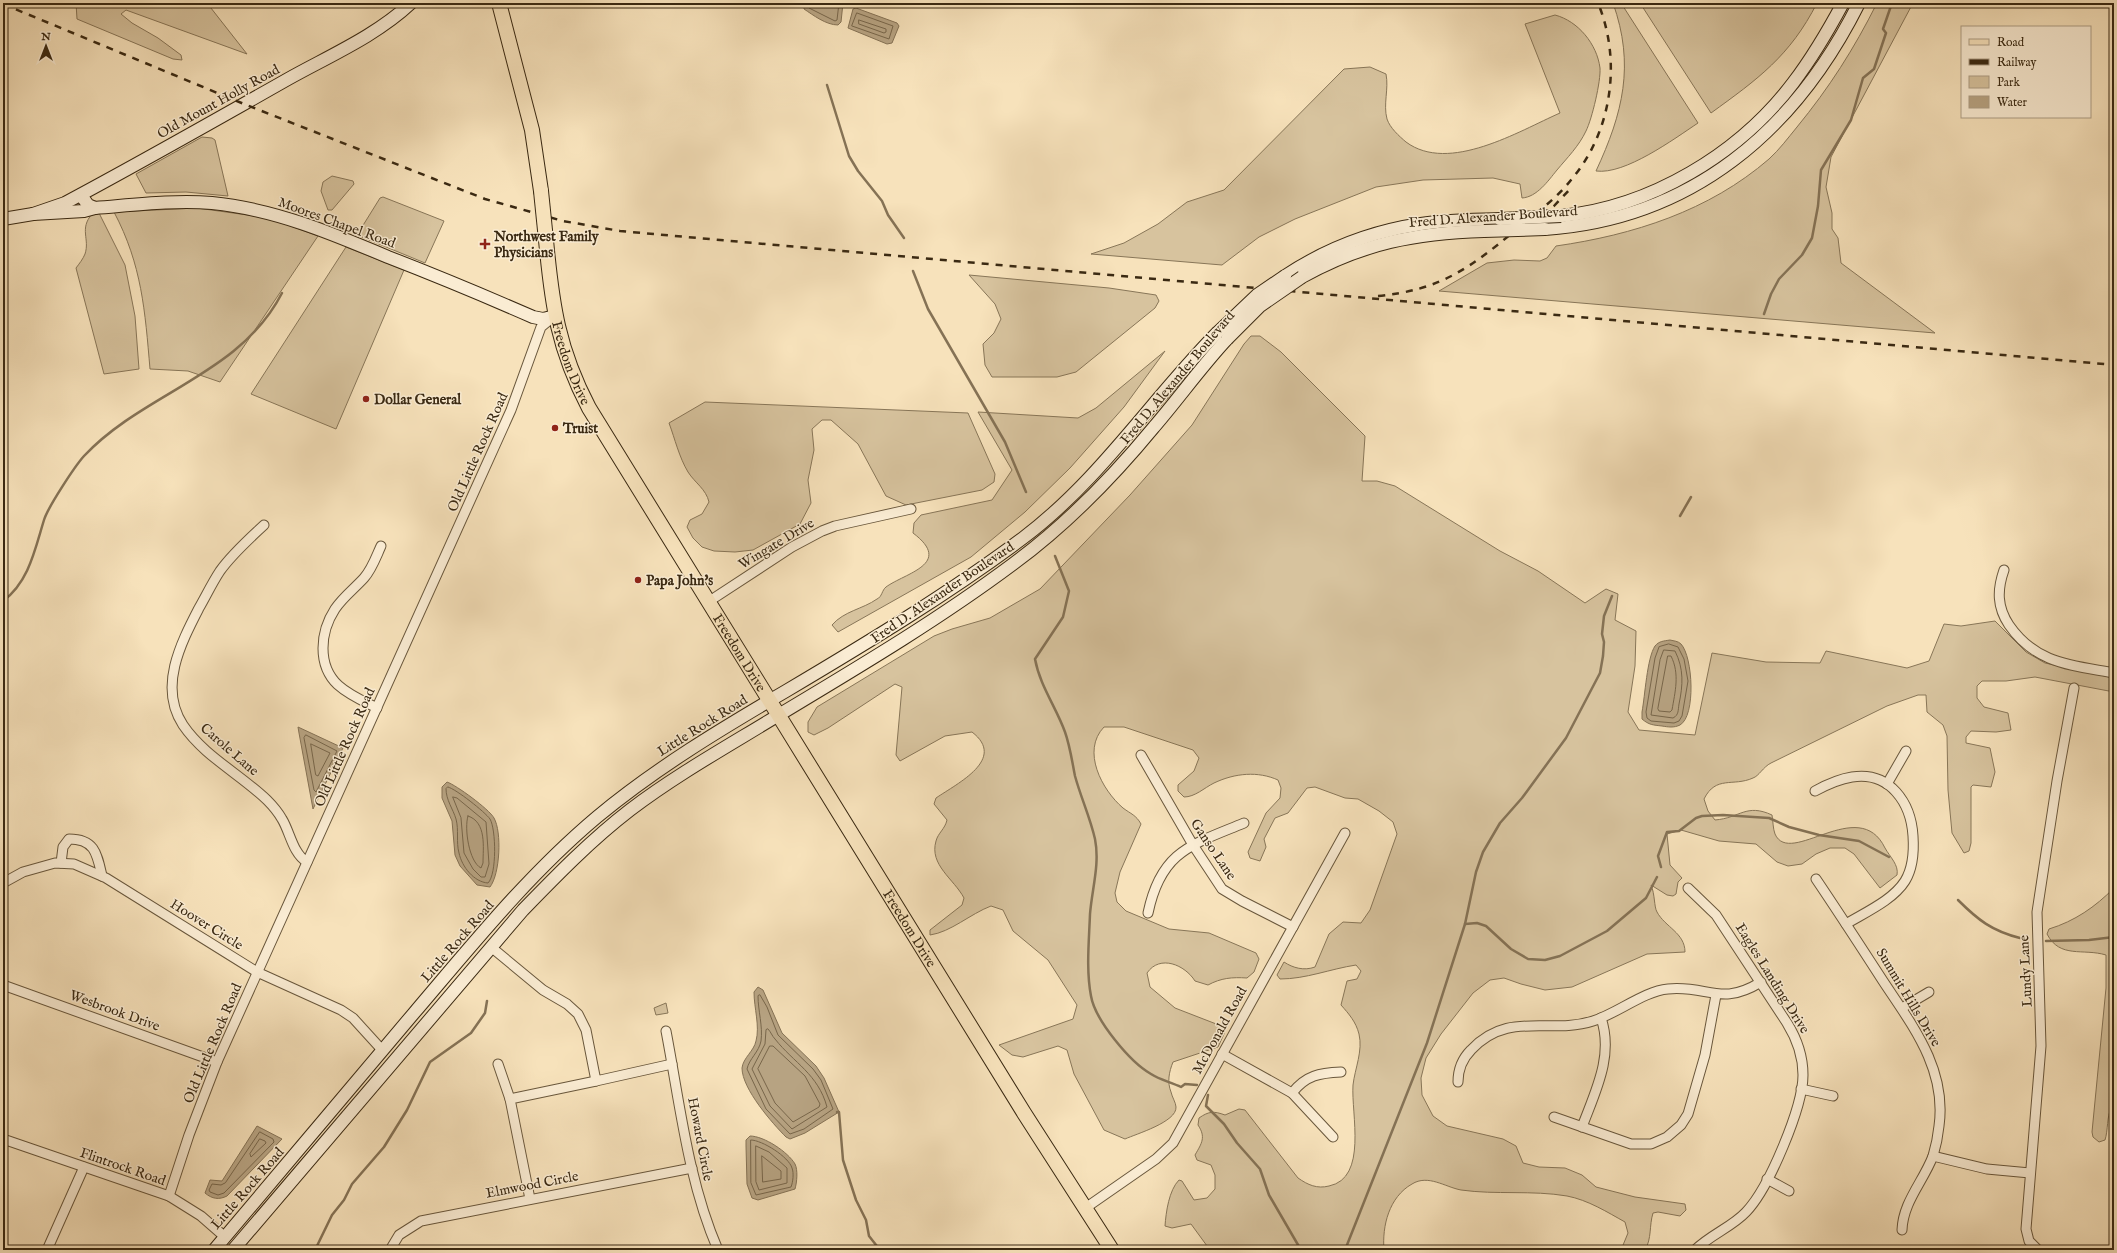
<svg xmlns="http://www.w3.org/2000/svg" width="2117" height="1253" font-family="'IM FELL English',serif">
	<style>
		.green { fill: #d7c39e; stroke: #887658 }
		.water { fill: #b7a382; stroke: #857255 }
		.lines { fill: none; stroke-linecap: round; stroke-linejoin: round }
		.shore { stroke: #78664a; stroke-width: 1 }
		.stream { stroke: #857255; stroke-width: 2.5 }
		.minor-casing { stroke: #69573c; stroke-width: 11 }
		.secondary-casing { stroke: #3a2912; stroke-width: 14 }
		.primary-casing { stroke: #3a2912; stroke-width: 16 }
		.minor { stroke: #faecd3; stroke-width: 9 }
		.secondary { stroke: #faecd3; stroke-width: 12 }
		.primary { stroke: #f7e2bb; stroke-width: 14 }
		.rail { stroke: #3a2912; stroke-width: 2.5; stroke-dasharray: 7 7; stroke-linecap: butt }
		.secondary-bridge-casing { stroke: #3a2912; stroke-width: 14; stroke-linecap: butt }
		.primary-bridge-casing { stroke: #3a2912; stroke-width: 16; stroke-linecap: butt }
		.secondary-bridge { stroke: #faecd3; stroke-width: 12 }
		.primary-bridge { stroke: #f7e2bb; stroke-width: 14 }
		.poi-dot { fill: #8f2418; stroke: #faecd3; stroke-width: 1.5 }
		.labels { text-anchor: middle; stroke-width: 3; stroke-linejoin: round; paint-order: stroke }
		.street-label { font-size: 14px; fill: #3a2912; stroke: #faecd3 }
		.poi-label { font-size: 14px; font-weight: bold; fill: #3a2912; stroke: #faecd3; text-anchor: start }
	</style>
	<rect width="100%" height="100%" fill="#f7e2bb"/>
	<filter id="stains"><feTurbulence type="fractalNoise" baseFrequency=".005" numOctaves="4"/><feColorMatrix values="0 0 0 0 .2 0 0 0 0 .09 0 0 0 0 .02 0 0 0 .5 -.17"/></filter>
	<radialGradient id="worn" r=".72"><stop offset=".6" stop-color="#630" stop-opacity="0"/><stop offset="1" stop-color="#630" stop-opacity=".3"/></radialGradient>
	<!-- green -->
	<g class="green">
		<polygon points="76,3 207,3 247,54 126,10 121,14 132,23 158,38 181,55 182,60 173,59 77,19"/>
		<path d="M1613 3H1621L1698 123C1674 139 1625 175 1596 171 1623 113 1635 65 1613 3Z"/>
		<path d="M1640 3H1817C1790 56 1758 79 1711 113Z"/>
		<path d="M1877 3H1913L1831 157 1826 187 1832 213V229L1838 238 1841 263 1935 333 1439 291 1487 263 1514 260 1540 261 1547 258 1556 246C1633 235 1709 211 1769 159 1779 150 1788 138 1797 127 1829 88 1854 49 1877 3Z"/>
		<path d="M1555 15C1578 21 1597 44 1600 68 1601 81 1592 119 1586 131 1579 146 1567 158 1557 170 1548 181 1537 197 1522 198L1520 184 1493 178 1423 180 1376 187 1295 219 1259 237 1222 265 1091 254 1124 243 1158 224 1187 202 1224 190 1344 69 1370 67 1386 74C1389 89 1383 104 1387 119 1390 128 1399 136 1406 142 1449 174 1519 131 1560 113L1525 24Z"/>
		<polygon points="202,137 212,138 215,140 228,196 186,192 146,193 136,174"/>
		<polygon points="332,176 353,181 354,184 332,210 328,210 321,191 323,182"/>
		<polygon points="383,197 444,221 425,263 357,235 380,198"/>
		<path d="M197 208 269 218 318 236 220 382 188 371 150 369C145 311 142 265 114 212Z"/>
		<path d="M99 213 125 265 135 316 139 369 104 374 76 268C79 264 83 259 85 254 90 239 79 229 92 214Z"/>
		<polygon points="346,247 404,270 336,429 251,394"/>
		<polygon points="969,275 1109,288 1156,295 1159,301 1155,308 1076,372 1057,377 992,377 985,365 983,344 994,333 1001,319 995,304"/>
		<path d="M1251 336H1260L1281 352 1365 436 1362 481H1377L1395 486 1500 551 1538 571 1585 603 1606 589 1618 594 1615 620 1636 631 1635 666 1628 712 1639 730 1695 735 1712 653 1766 662 1820 663 1826 651 1907 668 1929 661 1944 624 1961 626 1995 621 2026 652 2045 663 2114 678V692L2035 677 2006 681H1982L1977 686V698L1984 707 2008 713 2011 730 1996 732 1971 731 1966 737V743L1990 748 1995 772 1991 787 1973 785 1971 787V843L1969 851 1964 853 1952 833 1948 790 1947 736 1943 725 1927 712 1926 695H1918L1887 706 1771 763C1763 767 1759 776 1753 778 1733 787 1716 775 1704 799L1708 811 1715 820C1740 818 1746 803 1772 815 1773 821 1773 829 1775 834 1790 868 1859 794 1885 848 1890 857 1899 865 1897 875L1880 888 1854 854 1845 848H1830L1816 854 1802 864 1788 866 1777 862 1756 844 1719 841 1681 830 1667 834 1670 865 1682 878 1678 882 1676 894 1673 896 1667 895 1651 885C1655 894 1654 907 1657 912 1665 927 1685 933 1685 952L1647 954 1572 987 1545 990 1521 984 1504 978 1490 980 1473 993 1441 1034 1426 1058 1421 1078 1422 1095 1433 1116 1447 1126 1503 1139 1516 1146 1523 1163 1539 1167 1565 1168 1582 1175 1596 1187 1635 1197 1685 1204 1686 1210 1680 1216 1658 1212 1653 1213C1649 1226 1652 1238 1645 1250H1621L1628 1233 1625 1222C1607 1212 1588 1200 1567 1196 1532 1190 1496 1195 1461 1190 1445 1187 1428 1174 1412 1184 1389 1197 1382 1226 1384 1250H1210L1191 1224 1172 1228 1165 1226C1166 1212 1169 1190 1179 1180L1182 1181 1194 1200 1207 1198 1215 1189V1175L1211 1165 1197 1160 1195 1155C1202 1143 1206 1137 1198 1125L1199 1118C1209 1111 1214 1111 1225 1115L1239 1109 1245 1110 1298 1178C1308 1185 1317 1189 1329 1186 1368 1178 1351 1114 1353 1085 1355 1068 1363 1051 1359 1034 1356 1022 1349 1014 1341 1005L1347 981 1357 979 1361 971 1356 965C1330 969 1306 979 1280 979L1277 975 1284 962C1293 968 1304 971 1315 967L1329 934 1343 922 1361 923 1370 910 1397 834 1393 822 1379 811 1358 799 1345 798 1315 787 1307 788 1288 813 1275 818 1264 839 1266 847 1260 861 1250 858 1248 852 1266 813 1280 798 1281 788 1278 780C1258 771 1235 773 1214 783 1204 788 1195 797 1184 797L1178 791V785L1194 771 1199 758 1193 750 1124 727H1104C1081 751 1102 790 1123 808 1131 814 1136 815 1141 824L1120 872 1115 893 1117 902 1126 911 1169 929 1209 933 1256 953 1259 959 1254 972 1247 978C1232 977 1221 978 1208 985L1195 981C1185 965 1160 954 1147 973L1150 987 1175 1008 1224 1027V1034L1218 1047 1173 1062C1169 1072 1167 1082 1171 1092 1172 1097 1176 1103 1176 1107 1177 1122 1136 1134 1125 1139L1104 1130 1074 1074 1067 1050 1058 1046 1023 1057 1012 1055 999 1045 1073 1019 1077 1005 1048 960 1013 931 1003 910 991 906C970 914 951 932 930 935V930L962 905 964 898C954 879 929 865 936 841 938 833 945 829 947 820L934 804 936 798C958 783 1007 759 972 732L945 736 900 761 896 755 902 687 895 684 828 728 814 735 808 732V722L817 707 934 636 952 629 990 618 1040 589 1130 495 1192 425 1244 344Z"/>
		<path d="M1165 351 1124 407 1070 468 1025 512 971 557 838 632 832 625C844 611 863 609 877 599 882 597 882 590 886 587 905 573 954 564 913 533L914 523 921 515 992 500 1012 470 978 412 1078 418 1096 408Z"/>
		<path d="M705 402 968 413 995 474 994 482 982 490 906 505 886 496 858 444 831 420H822L812 429 814 450 808 480 811 503 800 524 753 550 735 552 714 551 702 547 693 538 687 527 690 520 702 514 709 502C706 489 695 483 688 472 679 457 675 439 669 423Z"/>
		<path d="M2114 888V1109H2111C2107 1115 2108 1131 2105 1140L2099 1142 2093 1137 2092 1132 2106 988V955C2083 948 2060 959 2047 934L2049 929C2075 921 2095 907 2114 888Z"/>
		<polygon points="666,1003 668,1013 656,1015 654,1008"/>
	</g>
	<!-- water -->
	<g class="water">
		<path d="M804 3H843L841 22 838 25C826 25 813 15 804 9Z"/>
		<polygon points="856,8 897,23 899,26 892,43 887,44 848,28 853,9"/>
		<path d="M1670 640C1674 641 1678 641 1681 644 1693 657 1696 716 1680 725 1674 728 1668 727 1662 726 1653 725 1649 725 1642 719V712C1645 696 1647 658 1655 646 1659 641 1664 641 1670 640Z"/>
		<polygon points="298,727 343,748 313,809 299,733"/>
		<path d="M447 782C456 785 489 809 494 818 502 832 500 874 490 887L477 885 460 866 455 855 452 821 442 798V787Z"/>
		<path d="M758 987 763 990 782 1033 816 1066 824 1078 839 1112 805 1133 790 1139 786 1137C773 1124 742 1089 742 1068 743 1058 754 1051 756 1041 760 1026 754 1008 754 992Z"/>
		<path d="M257 1126 282 1139 227 1196C219 1200 212 1199 205 1193L210 1180 222 1181Z"/>
		<path d="M750 1136C764 1136 788 1152 795 1164 798 1170 797 1182 795 1189L758 1200 752 1198 747 1184 746 1146V1140Z"/>
	</g>
	<g class="lines">
		<!-- shore -->
		<g class="shore">
			<polyline points="808,3 809,8 835,21 837,20 839,3"/>
			<polygon points="857,13 893,26 889,39 852,26"/>
			<polygon points="859,20 886,29 886,32 884,33 859,24"/>
			<polygon points="1669,644 1678,647 1684,659 1688,681 1682,716 1679,721 1674,723 1651,721 1647,718 1646,712 1655,658 1659,647"/>
			<path d="M1664 650 1675 651C1684 669 1683 685 1679 704 1678 710 1679 715 1673 718L1651 715 1660 660Z"/>
			<path d="M1668 656H1671C1680 674 1675 692 1672 710L1670 712 1659 711 1658 709Z"/>
			<polygon points="306,735 337,751 316,792 314,790 304,738"/>
			<polygon points="311,744 330,753 318,776 316,775"/>
			<path d="M448 787C456 789 485 812 490 819 496 829 497 874 488 883 474 882 462 867 459 853 456 842 459 830 456 819 453 809 446 800 446 789Z"/>
			<polygon points="453,797 457,798 486,822 489,864 485,877 481,877 473,869 464,853 461,818"/>
			<path d="M468 816C487 822 483 848 483 863L481 868C469 862 464 828 468 816Z"/>
			<path d="M760 995 767 1007 778 1035 813 1069 821 1080 833 1109 804 1129 790 1134 766 1109 747 1069C749 1059 759 1052 761 1041 763 1026 758 1011 758 996Z"/>
			<path d="M768 1029C771 1032 772 1036 775 1039 794 1063 818 1074 827 1107L792 1129 770 1106 752 1069 765 1044 766 1030Z"/>
			<polygon points="770,1046 773,1046 805,1076 820,1104 819,1107 793,1122 775,1103 758,1069"/>
			<polygon points="260,1132 273,1139 274,1142 224,1193 218,1195 210,1192 209,1190 212,1184 221,1185 225,1183"/>
			<polygon points="260,1139 265,1141 266,1143 251,1157 250,1154"/>
			<path d="M751 1140C762 1140 789 1157 792 1168 794 1173 793 1182 791 1187L756 1195 751 1183Z"/>
			<polygon points="756,1146 769,1152 787,1168 787,1183 759,1190 756,1182"/>
			<polygon points="762,1156 781,1171 781,1179 763,1182"/>
		</g>
		<!-- stream -->
		<g class="stream">
			<polyline points="827,85 849,156 858,171 882,201 888,215 904,238"/>
			<polyline points="913,271 928,309 1005,442 1026,492"/>
			<polyline points="1764,314 1771,294 1779,279 1802,255 1812,238 1818,206 1821,170 1851,120 1863,78 1874,69 1886,33 1883,29 1892,3"/>
			<polyline points="1680,516 1691,497"/>
			<path d="M1055 556 1069 591 1063 617 1035 659C1040 686 1056 707 1065 732 1070 746 1072 761 1075 776 1081 798 1090 817 1095 839 1100 864 1092 889 1090 914 1089 941 1086 970 1091 996 1095 1020 1130 1062 1151 1074 1160 1080 1171 1082 1181 1087L1185 1084 1197 1085"/>
			<path d="M3 601C29 582 35 549 44 520 48 507 75 466 84 456 144 392 240 375 282 293"/>
			<polyline points="1661,867 1658,856 1667,832 1679,831 1696,818 1702,816 1723,815 1769,818 1789,827 1819,835 1859,841 1889,857"/>
			<path d="M1958 900C1978 920 1992 931 2020 938"/>
			<polyline points="1465,924 1477,923 1486,926 1511,949 1528,959 1545,960 1560,956 1607,931 1646,898 1657,877"/>
			<polyline points="2046,941 2089,940 2114,937"/>
			<polyline points="1208,1095 1206,1106 1224,1124 1237,1143 1260,1169 1269,1195 1301,1250"/>
			<polyline points="837,1112 839,1112 843,1160 856,1200 866,1220 869,1236 880,1250"/>
			<polyline points="315,1250 332,1215 344,1200 352,1184 384,1147 407,1110 430,1062 471,1033 485,1013 487,1001"/>
			<polyline points="1345,1250 1427,1043 1465,924 1476,872 1483,852 1500,823 1522,798 1566,738 1600,673 1603,656 1604,642 1602,634 1604,616 1612,596"/>
		</g>
		<defs>
			<g id="minor">
				<path d="M264 525C248 540 232 554 220 571 212 583 206 596 199 608 181 643 158 687 183 725 204 756 240 774 267 800 272 805 278 812 282 819 290 832 293 854 307 862"/>
				<path d="M2004 570C1997 590 1997 607 2009 625 2036 664 2071 665 2114 673"/>
				<polyline points="708,602 792,547 822,531 835,526 911,509"/>
				<path d="M377 708C363 701 349 695 338 685 317 665 320 632 335 609 343 597 354 589 364 578 372 569 376 557 381 546"/>
				<polyline points="1141,755 1193,845 1222,889 1242,901 1293,927"/>
				<polyline points="1887,784 1906,751"/>
				<path d="M1815 791C1826 785 1839 779 1852 777 1890 771 1911 803 1913 836 1914 851 1913 868 1905 881 1893 900 1866 912 1846 924"/>
				<path d="M61 863 63 847 69 839C95 839 97 854 102 876"/>
				<path d="M1816 879C1839 913 1861 947 1883 981 1912 1025 1947 1069 1939 1126 1938 1136 1936 1146 1933 1156 1923 1182 1903 1202 1902 1230"/>
				<polyline points="3,883 23,872 55,863 74,864 106,878 257,972 341,1010 353,1018 383,1051"/>
				<path d="M1688 888 1716 915 1787 1023C1797 1039 1803 1055 1803 1075 1803 1107 1769 1188 1746 1212 1732 1227 1710 1235 1695 1250"/>
				<path d="M1148 913C1161 851 1191 845 1244 823"/>
				<polyline points="491,947 543,990 567,1004 578,1014 586,1030 596,1081 672,1064"/>
				<polyline points="3,985 217,1062"/>
				<polyline points="1902,1008 1929,992"/>
				<path d="M666 1031C680 1104 688 1181 718 1250"/>
				<polyline points="1222,1054 1292,1093 1333,1137"/>
				<polyline points="498,1064 510,1099"/>
				<path d="M1458 1082C1458 1070 1462 1059 1471 1050 1508 1010 1549 1035 1593 1021 1618 1013 1644 991 1668 989 1709 985 1720 1007 1761 982"/>
				<polyline points="1801,1089 1833,1096"/>
				<path d="M1292 1093C1306 1075 1320 1073 1341 1072"/>
				<polyline points="1554,1117 1631,1144 1651,1144 1667,1137 1681,1125 1688,1114 1705,1055 1716,995"/>
				<path d="M1582 1127C1595 1092 1614 1056 1601 1018"/>
				<polyline points="3,1139 169,1196 201,1216 225,1237"/>
				<polyline points="1933,1156 1987,1169 2030,1173"/>
				<polyline points="1767,1179 1789,1191"/>
				<polyline points="169,1196 189,1135 217,1062 511,410 541,327 552,318"/>
				<polyline points="530,1199 510,1099 596,1081"/>
				<polyline points="1084,1209 1156,1159 1173,1143 1345,833"/>
				<polyline points="47,1250 84,1167"/>
				<polyline points="390,1250 399,1235 421,1221 692,1168"/>
				<polyline points="2038,1250 2029,1241 2026,1229 2041,1046 2037,912 2057,781 2074,688"/>
			</g>
			<g id="secondary">
				<path d="M81 195 88 205 95 208C134 205 173 200 212 203 274 209 331 233 388 257 437 276 485 296 533 317L543 319 555 316"/>
				<path d="M33 214 65 203C140 163 214 121 288 79 329 56 376 36 411 3"/>
				<path d="M1561 216C1651 207 1739 154 1793 83 1812 58 1828 31 1843 3"/>
				<polyline points="3,219 33,214 84,211 95,208"/>
				<path d="M1545 229C1692 219 1795 131 1859 3"/>
				<path d="M1285 276C1326 249 1373 231 1421 224 1446 220 1473 220 1500 219"/>
				<path d="M1302 277C1363 243 1416 233 1484 231"/>
				<path d="M214 1250C280 1171 348 1092 414 1013 472 945 528 875 597 817 656 768 721 729 786 691 867 643 948 594 1023 538 1100 480 1151 400 1217 333"/>
				<path d="M233 1250 523 910C557 875 591 840 630 810 676 775 728 746 777 716 857 668 938 620 1013 564 1066 525 1112 478 1154 427 1179 398 1201 367 1227 339"/>
			</g>
			<g id="primary">
				<polyline points="499,3 532,130 541,191"/>
				<path id="s1" d="M546 240C552 305 558 349 589 408L1024 1113 1112 1250"/>
			</g>
		</defs>
		<!-- minor casing -->
		<use href="#minor" class="minor-casing"/>
		<!-- secondary casing -->
		<use href="#secondary" class="secondary-casing"/>
		<!-- primary casing -->
		<use href="#primary" class="primary-casing"/>
		<!-- minor -->
		<use href="#minor" class="minor"/>
		<!-- secondary -->
		<use href="#secondary" class="secondary"/>
		<!-- primary -->
		<use href="#primary" class="primary"/>
		<!-- rail -->
		<g class="rail">
			<polyline points="3,4 244,104 485,199 563,221 620,231 2114,365"/>
			<polyline points="1542,214 1554,206 1571,188"/>
			<path d="M1378 296C1441 290 1470 268 1517 229 1535 214 1556 199 1571 180 1612 132 1622 61 1598 3"/>
		</g>
		<defs>
			<g id="secondary-bridge">
				<polyline points="1500,219 1561,216"/>
				<polyline points="1484,231 1545,229"/>
				<polyline points="1217,333 1257,295 1285,276"/>
				<polyline points="1227,339 1260,306 1302,277"/>
			</g>
			<polyline id="primary-bridge" points="541,191 546,240"/>
		</defs>
		<!-- secondary-bridge casing -->
		<use href="#secondary-bridge" class="secondary-bridge-casing"/>
		<!-- primary-bridge casing -->
		<use href="#primary-bridge" class="primary-bridge-casing"/>
		<!-- secondary-bridge -->
		<use href="#secondary-bridge" class="secondary-bridge"/>
		<!-- primary-bridge -->
		<use href="#primary-bridge" class="primary-bridge"/>
	</g>
	<!-- markers -->
	<g class="poi-dot">
		<path d="M483 238h4v4h4v4h-4v4h-4v-4h-4v-4h4z"/>
		<circle cx="366" cy="399" r="4"/>
		<circle cx="555" cy="428" r="4"/>
		<circle cx="638" cy="580" r="4"/>
	</g>
	<g class="labels">
		<!-- street labels -->
		<g class="street-label">
			<text transform="translate(218 101) rotate(-29)" y="5">Old Mount Holly Road</text>
			<text transform="translate(1493 216) rotate(-4)" y="5">Fred D. Alexander Boulevard</text>
			<text transform="translate(337 222) rotate(20)" y="5">Moores Chapel Road</text>
			<text dy="5" stroke="none"><textPath href="#s1" startOffset="126">Freedom Drive</textPath></text>
			<text transform="translate(1177 377) rotate(-50)" y="5">Fred D. Alexander Boulevard</text>
			<text transform="translate(477 452) rotate(-66)" y="5">Old Little Rock Road</text>
			<text transform="translate(776 543) rotate(-31)" y="5">Wingate Drive</text>
			<text transform="translate(942 592) rotate(-34)" y="5">Fred D. Alexander Boulevard</text>
			<text dy="5" stroke="none"><textPath href="#s1" startOffset="462">Freedom Drive</textPath></text>
			<text transform="translate(702 725) rotate(-32)" y="5">Little Rock Road</text>
			<text transform="translate(344 747) rotate(-66)" y="5">Old Little Rock Road</text>
			<text transform="translate(230 749) rotate(41)" y="5">Carole Lane</text>
			<text transform="translate(1214 849) rotate(56)" y="5">Ganso Lane</text>
			<text transform="translate(207 924) rotate(32)" y="5">Hoover Circle</text>
			<text dy="5" stroke="none"><textPath href="#s1" startOffset="786">Freedom Drive</textPath></text>
			<text transform="translate(457 941) rotate(-49)" y="5">Little Rock Road</text>
			<text transform="translate(2025 971) rotate(-93)" y="5">Lundy Lane</text>
			<text transform="translate(1773 978) rotate(58)" y="5">Eagles Landing Drive</text>
			<text transform="translate(1909 997) rotate(59)" y="5">Summit Hills Drive</text>
			<text transform="translate(115 1010) rotate(20)" y="5">Wesbrook Drive</text>
			<text transform="translate(1219 1030) rotate(-61)" y="5">McDonald Road</text>
			<text transform="translate(212 1043) rotate(-67)" y="5">Old Little Rock Road</text>
			<text transform="translate(701 1139) rotate(79)" y="5">Howard Circle</text>
			<text transform="translate(123 1166) rotate(19)" y="5">Flintrock Road</text>
			<text transform="translate(532 1184) rotate(-11)" y="5">Elmwood Circle</text>
			<text transform="translate(247 1188) rotate(-49)" y="5">Little Rock Road</text>
		</g>
		<!-- poi labels -->
		<g class="poi-label">
			<text x="494" y="241">Northwest Family<tspan x="494" dy="16">Physicians</tspan></text>
			<text x="374" y="404">Dollar General</text>
			<text x="563" y="433">Truist</text>
			<text x="646" y="585">Papa John's</text>
		</g>
	</g>
	<!-- margin -->
	<rect width="2117" height="1253" fill="none" stroke="#f7e2bb" stroke-width="16"/>
	<rect x="4" y="4" width="2109" height="1245" fill="none" stroke="#3a2912" stroke-width="2"/>
	<rect x="8" y="8" width="2101" height="1237" fill="none" stroke="#3a2912"/>
	<!-- legend -->
	<rect x="1961" y="26" width="130" height="92" fill="#faecd3" stroke="#ad9e86"/>
	<rect x="1969" y="39" width="20" height="6" fill="#f7e2bb" stroke="#ad9e86"/>
	<text x="1997" y="46" font-size="12" fill="#3a2912">Road</text>
	<rect x="1969" y="59" width="20" height="6" fill="#3a2912" stroke="#ad9e86"/>
	<text x="1997" y="66" font-size="12" fill="#3a2912">Railway</text>
	<rect x="1969" y="76" width="20" height="12" fill="#d7c39e" stroke="#ad9e86"/>
	<text x="1997" y="86" font-size="12" fill="#3a2912">Park</text>
	<rect x="1969" y="96" width="20" height="12" fill="#b7a382" stroke="#ad9e86"/>
	<text x="1997" y="106" font-size="12" fill="#3a2912">Water</text>
	<!-- north arrow -->
	<g transform="translate(46 46)" stroke="#faecd3" stroke-width="3" paint-order="stroke">
	<path d="M0-3L7 15L0 10L-7 15Z" fill="#3a2912"/>
	<text y="-6" font-size="11" font-weight="bold" text-anchor="middle" fill="#3a2912">N</text>
	</g>
	<rect width="100%" height="100%" filter="url(#stains)"/>
	<rect width="100%" height="100%" fill="url(#worn)"/>
</svg>
